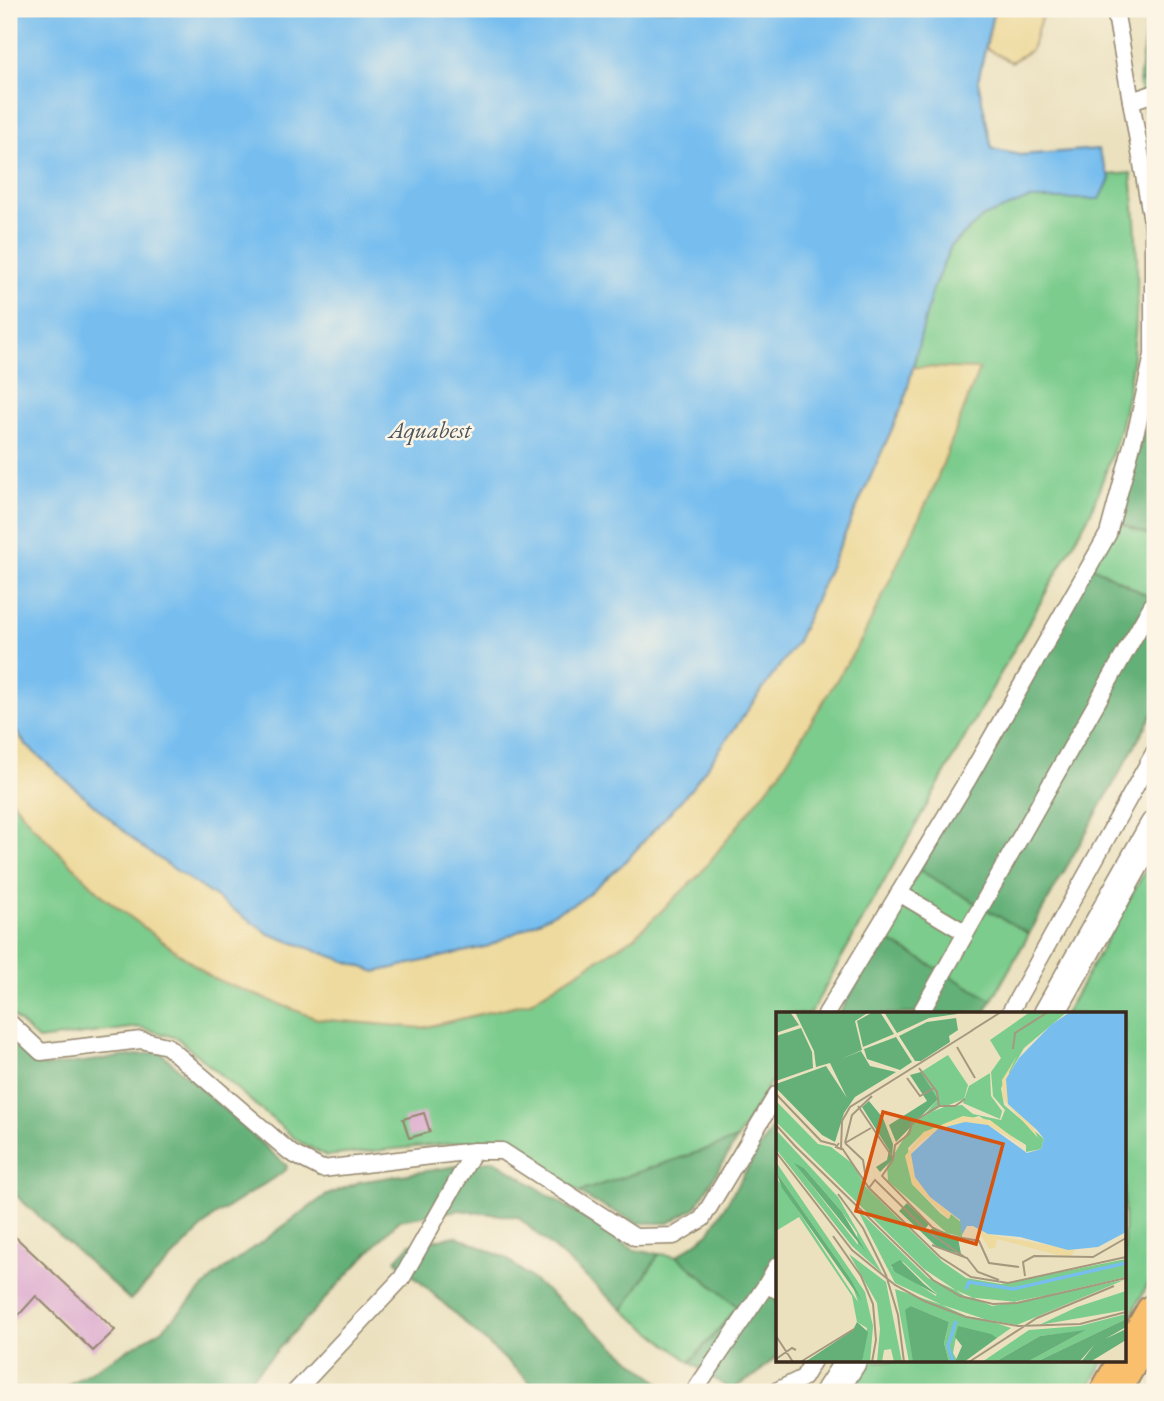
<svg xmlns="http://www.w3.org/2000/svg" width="1164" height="1401" font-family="'EB Garamond',serif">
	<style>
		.green { fill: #7bcc8d; stroke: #5b7b56; stroke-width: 2 }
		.forest { fill: #64b078; stroke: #506d4b; stroke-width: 2 }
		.sand { fill: #eeda9e; stroke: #94825e; stroke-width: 2 }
		.water { fill: #77beef; stroke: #597486; stroke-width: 2 }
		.building { fill: #deafd0 }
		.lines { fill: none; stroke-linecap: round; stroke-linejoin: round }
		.lane-casing { stroke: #93866e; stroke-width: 19 }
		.street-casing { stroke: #93866e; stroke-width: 33 }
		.highway-casing { stroke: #93866e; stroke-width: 42 }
		.lane { stroke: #fff; stroke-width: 16 }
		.street { stroke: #fff; stroke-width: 30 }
		.highway { stroke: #f9bf6d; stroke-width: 38 }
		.labels { text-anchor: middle; stroke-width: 5; stroke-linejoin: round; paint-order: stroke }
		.water-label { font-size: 24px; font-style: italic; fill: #4d565d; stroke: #fcf5e5 }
		.inset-river { fill: none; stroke: #77beef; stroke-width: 3.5 }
		.inset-road { fill: none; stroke: #a5987f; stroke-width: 2 }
		.view { fill: #d7540e; fill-opacity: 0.15; stroke: #d7540e; stroke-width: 3.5 }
		.inset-edge { fill: none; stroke: #3b2a1e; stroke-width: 3.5 }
	</style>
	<rect width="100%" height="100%" fill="#fcf5e5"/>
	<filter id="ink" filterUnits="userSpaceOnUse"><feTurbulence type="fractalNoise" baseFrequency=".0143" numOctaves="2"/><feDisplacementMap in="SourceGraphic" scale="14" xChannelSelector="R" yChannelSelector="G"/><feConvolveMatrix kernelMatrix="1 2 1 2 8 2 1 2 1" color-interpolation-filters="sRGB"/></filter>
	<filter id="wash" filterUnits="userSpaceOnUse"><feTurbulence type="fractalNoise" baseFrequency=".00686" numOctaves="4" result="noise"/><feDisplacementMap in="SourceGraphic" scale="28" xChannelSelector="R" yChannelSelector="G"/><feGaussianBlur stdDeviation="1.57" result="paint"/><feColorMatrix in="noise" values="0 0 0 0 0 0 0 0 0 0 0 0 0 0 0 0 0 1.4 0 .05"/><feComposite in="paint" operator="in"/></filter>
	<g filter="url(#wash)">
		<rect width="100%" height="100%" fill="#ebe1bf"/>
		<!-- green -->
		<g class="green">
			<polygon points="1155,75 1155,167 1139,83"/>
			<path d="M1131 173C1140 257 1141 337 1122 420 1115 451 1101 482 1091 512L810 1014H777V1071L737 1139 579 1192 510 1142 473 1141 326 1156 298 1141 177 1038 139 1027 38 1040 9 1012V796L32 825 422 1028 530 1002 634 937 979 370 913 367 932 291 951 246 983 217 1029 198 1100 199 1110 179 1109 175Z"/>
			<polygon points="1114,520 1155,538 1155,600 1090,565"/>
			<polygon points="1155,853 1155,1272 1124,1327 1124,1014 1065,1014"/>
			<polygon points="919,870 1029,934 992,1000 882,937"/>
			<polygon points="659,1254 677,1256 738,1307 690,1362 623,1310"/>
			<polygon points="870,1361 1104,1361 1086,1392 849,1392 856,1385"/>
		</g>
		<!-- forest -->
		<g class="forest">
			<polygon points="1155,14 1155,75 1139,83 1147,20"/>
			<polygon points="1155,373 1155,538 1114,520 1146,427"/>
			<polygon points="1090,565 1155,600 1155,710 1029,934 919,870"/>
			<polygon points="882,937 992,1000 984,1014 839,1014"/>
			<polygon points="9,1035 44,1067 160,1052 287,1166 286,1170 213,1217 130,1300 9,1189"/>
			<polygon points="777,1119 777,1356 756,1375 731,1390 690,1362 738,1307 677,1256 709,1233"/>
			<polygon points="737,1139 696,1207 669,1223 638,1223 590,1200 579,1192"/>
			<polygon points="494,1160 634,1250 659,1254 623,1310 518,1217 459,1210 399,1220 238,1392 62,1392 71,1383 163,1329 215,1276 325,1196 359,1182"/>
			<polygon points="456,1236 506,1258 671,1392 541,1392 396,1260 411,1244"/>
		</g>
		<!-- sand -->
		<g class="sand">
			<polygon points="994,9 1044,9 1031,50 1011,62 986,48"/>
			<polygon points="913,367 979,369 934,487 863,637 780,772 699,875 634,937 530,1002 422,1028 318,1019 212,978 105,898 32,825 9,796 9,721 26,745 796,643 904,402"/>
		</g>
		<!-- water -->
		<polygon class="water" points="9,9 994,9 978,81 992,149 1020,155 1098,149 1110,179 1100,199 1029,199 983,217 951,246 932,291 904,402 796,643 691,789 623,864 581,900 489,946 376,972 269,934 142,847 26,745 9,721"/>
		<g id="blocks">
			<!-- building -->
			<g class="building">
				<polygon points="424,1113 430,1132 409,1138 403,1119"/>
				<polygon points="9,1231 115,1330 93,1351 36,1296 9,1326"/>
			</g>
		</g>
	</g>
	<g filter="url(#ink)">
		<use href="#blocks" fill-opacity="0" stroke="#93866e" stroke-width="2"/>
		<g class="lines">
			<defs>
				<g id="lane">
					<polyline points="1131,101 1155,93"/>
					<polyline points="899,893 966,933"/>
					<polyline points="826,1014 968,779 1108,534 1138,423 1153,355 1153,227 1115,9"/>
					<polyline points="920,1014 1155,600"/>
					<polyline points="1009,1014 1155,751"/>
					<polyline points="9,1022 41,1052 141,1040 167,1046 291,1153 322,1169 474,1151 502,1151 635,1237 674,1236 702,1219 777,1094"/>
					<polyline points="777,1266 766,1285 777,1290"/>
					<polyline points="295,1392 402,1278 474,1151"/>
					<polyline points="694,1392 766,1285"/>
					<polyline points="774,1392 803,1378 813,1361"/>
				</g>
				<g id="street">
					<polyline points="1049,1014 1155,826"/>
					<polyline points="831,1392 851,1361"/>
				</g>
				<polyline id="highway" points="1110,1392 1155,1313"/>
			</defs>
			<!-- lane casing -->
			<use href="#lane" class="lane-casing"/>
			<!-- street casing -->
			<use href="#street" class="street-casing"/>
			<!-- highway casing -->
			<use href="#highway" class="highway-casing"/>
			<!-- lane -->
			<use href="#lane" class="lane"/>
			<!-- street -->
			<use href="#street" class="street"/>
			<!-- highway -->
			<use href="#highway" class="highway"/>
		</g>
	</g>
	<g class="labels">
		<!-- water labels -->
		<g class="water-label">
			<text x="430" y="438">Aquabest</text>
		</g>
	</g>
	<!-- overview -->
	<g transform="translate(776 1012)">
		<rect width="350" height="350" fill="#ebe1bf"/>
		<path d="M254 0H291L248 36 225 76 228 93 268 127 265 137 250 140V133L203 104 148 120 132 136 136 172 164 201 172 207 175 202 186 211V225L171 221 112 169 111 154 137 111 164 95 186 93 197 102 225 108 229 98 217 84 215 60 225 46 214 28ZM172 43 192 73 188 87 148 103 162 87 145 60ZM214 61 215 84 226 99 224 107 187 91 193 74ZM0 89 42 132 55 135 77 152 89 174 167 250 190 266 225 272 350 247V265L241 290 190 285 148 257 0 110ZM0 118 62 185 106 261 76 234 0 137ZM20 153 28 156 66 200 81 221 82 233ZM0 150 89 280 97 314 94 350H86L91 316 81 310 76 284 23 205 0 219V165L82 290 74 266 0 160ZM81 197 152 266 216 294 348 268 241 313 190 304 119 271ZM127 250 161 282 160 284 115 255ZM73 242 110 270 126 350H118L115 337 108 338 106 350H101L104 317 101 291ZM119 277 235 316 221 326 182 315 177 341 181 348 173 350 168 331 173 310 135 294 137 350H133ZM350 279V298L263 313 301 295ZM350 302V307L260 350H251L308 319 264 324 219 350H206L253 318 304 314Z" fill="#7bcc8d" fill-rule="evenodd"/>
		<path d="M0 0H14L23 13 0 21ZM19 0H93L79 9 86 38 65 47 85 39 94 54 120 60 79 85 68 101 59 130 46 123 0 76V72L50 54 71 86 54 51 40 55 38 39ZM97 0H104L118 22 87 35 81 9ZM108 0H181V2L153 6 121 21ZM180 6 182 18 173 24 174 30 145 49H139L123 24 151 10ZM25 16 36 40 37 56 0 69V24ZM120 25 136 50 124 58 91 47 88 37ZM145 60 162 87 120 130 113 113 151 89 134 63ZM93 89 107 106 117 132 116 148 104 160 100 155 111 148 113 138 86 95ZM18 151 28 156 66 200 90 240ZM0 160 74 266 86 289 6 176ZM131 191 153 212 149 217 153 220 157 215 182 226 185 242 162 236 123 199ZM124 248 148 272 163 284 119 260 115 253ZM135 294 173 310 168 331 173 350H137L129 298ZM350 307V315L329 327 350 317V328L314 350H305L319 332 303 350H260ZM81 310 92 320 86 350H29L77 318ZM182 314 215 322 221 326 188 350H179L186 334 179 325ZM310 318 251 350H219L264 324Z" fill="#64b078"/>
		<path d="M241 44 233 60 232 91 254 108 262 126 227 87 226 68ZM187 104 214 108 251 136 212 113 151 125 141 133 135 142 154 185 175 202 173 207 136 172 129 144 148 120ZM200 215 216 223 299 238 295 244H285L221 227 219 236 213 237Z" fill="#eeda9e"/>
		<path d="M294 0H350V220L322 235 292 238 244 225 212 222 197 214H191L186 223 184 208 154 185 139 165 135 142 162 117 189 110 212 113 251 141 265 137 268 127 261 118 232 92 230 67 243 46 275 13Z" fill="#77beef"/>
		<path class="inset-river" d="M190 277 193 270 237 277 350 251M177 350 172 334 180 309"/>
		<path class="inset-road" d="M195 19 225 0M181 35 199 66M237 37 239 21 272 0M143 56 161 80 163 94M131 66 144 84 158 76M0 82 45 129 60 133M189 87 179 94H163L136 111 133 122 119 133 117 148 106 164 156 215 170 223 203 229 213 251 243 255M82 94 117 146M0 113 20 135M63 131 60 135 65 137 66 109 74 95 197 18M69 131 87 148 90 167M69 131 76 103 96 84M69 131 95 116M18 133 157 268 184 284 217 292 241 291 350 266M66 136 93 176 164 245 195 265 232 271 350 245M0 140 76 238 119 273 148 289 190 305 242 314 304 312 350 300M93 176 99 168 151 219 190 246M62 182 87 216 110 263 122 303 128 350M57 224 85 264 97 292 100 328 96 350M156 233 191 246 202 260 223 268M249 264 247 250 258 244 317 245 350 226M0 324 17 350M0 347 16 336 20 338M26 349 78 317M193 350 261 306 338 274"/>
		<path class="view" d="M107 100 227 132 200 232 80 199Z"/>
		<rect width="350" height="350" class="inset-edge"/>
	</g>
	<!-- margin -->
	<rect width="1164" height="1401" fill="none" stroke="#fcf5e5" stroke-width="35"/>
</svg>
